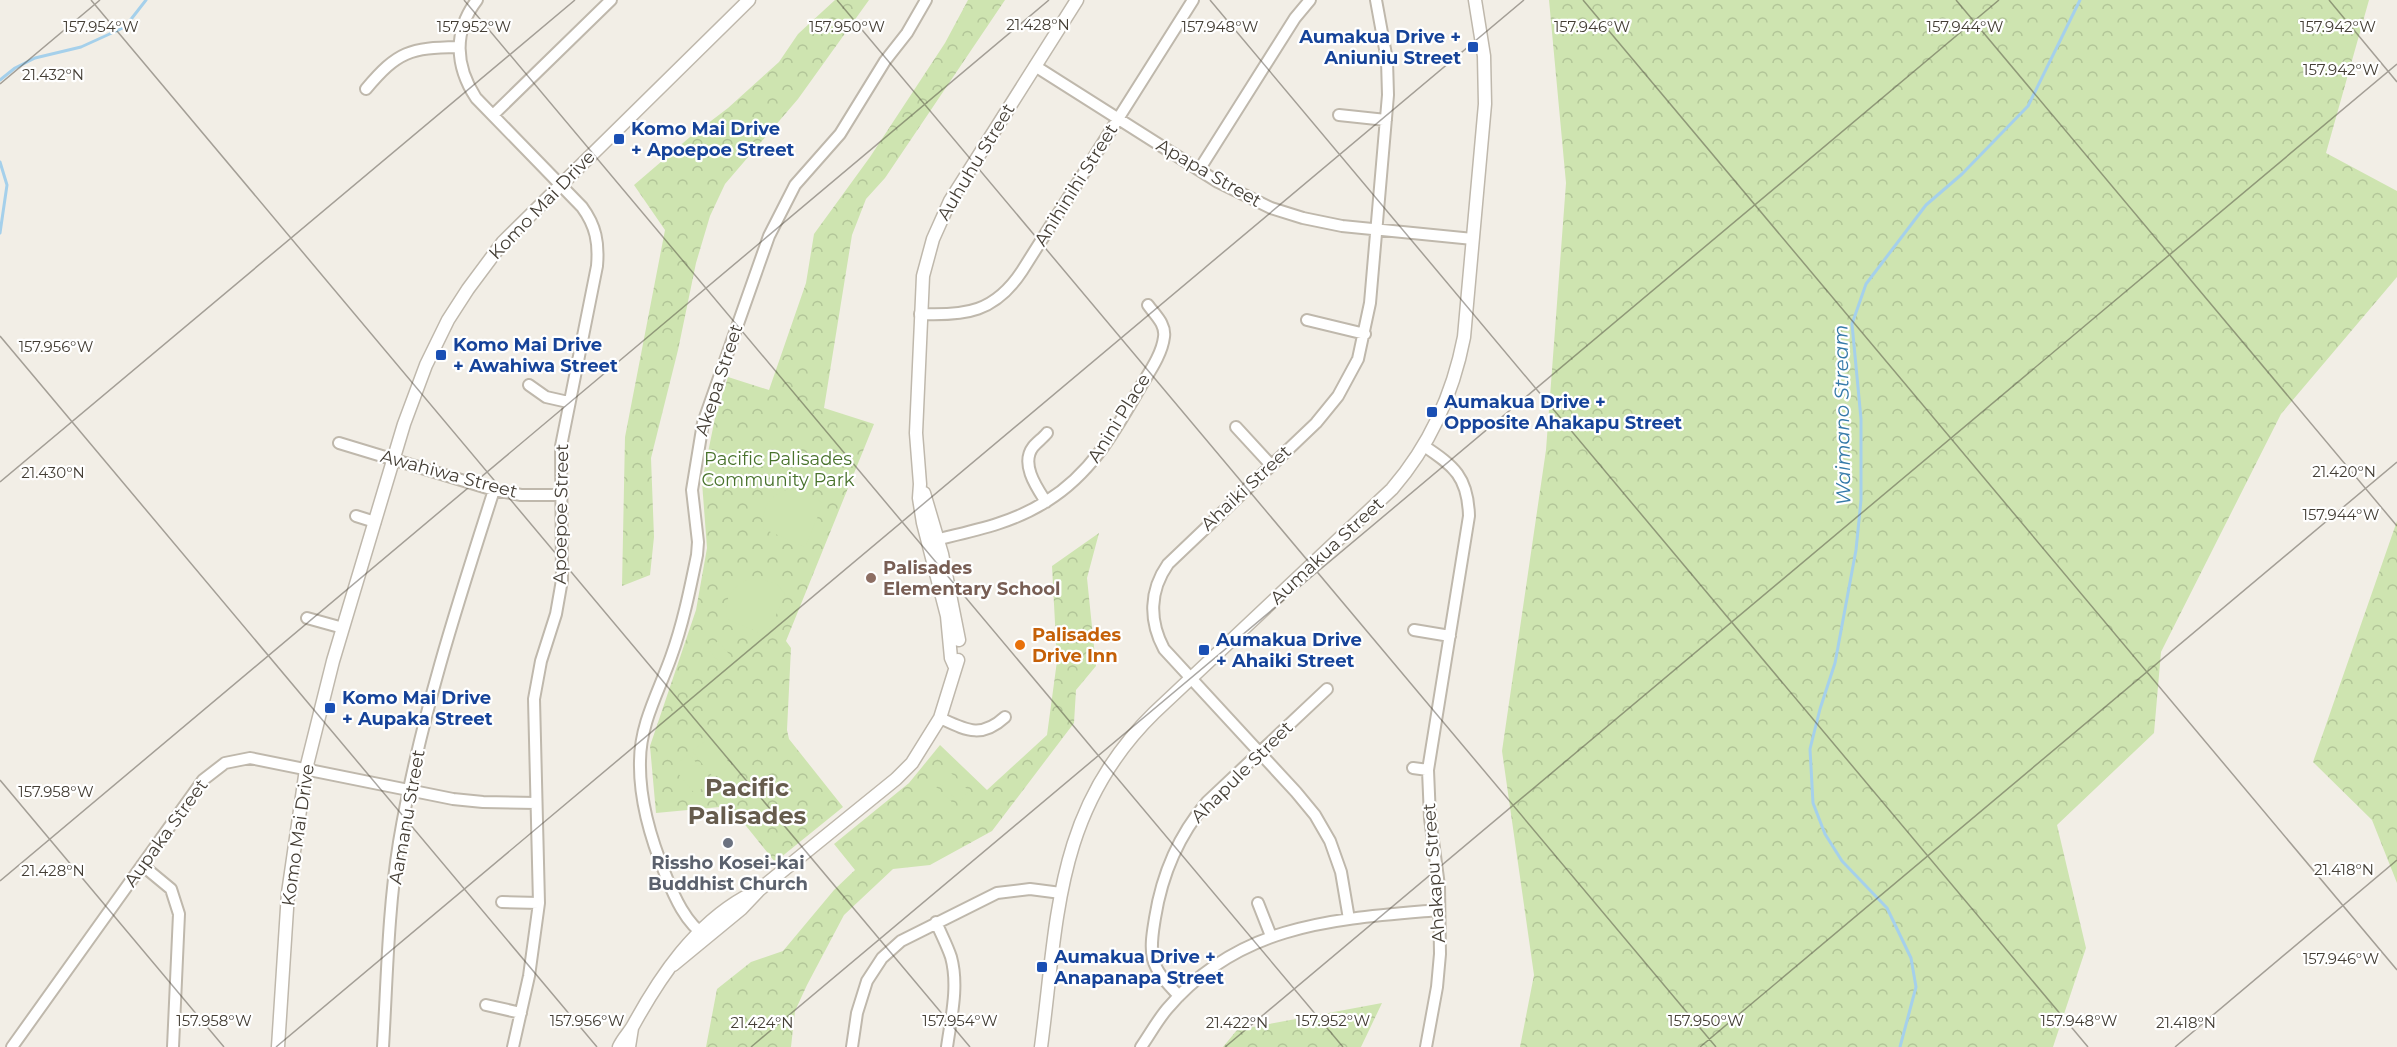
<svg xmlns="http://www.w3.org/2000/svg" width="2397" height="1047" viewBox="0 0 2397 1047" font-family="Montserrat,sans-serif">
<style>
.forest{fill:url(#forest-crowns)}
.pitch{fill:#cee4b0}
.lines{fill:none;stroke-linecap:round;stroke-linejoin:round}
.stream{stroke:#a5d0eb;stroke-width:3}
.minor-casing{stroke:#bfb8ac;stroke-width:14}
.tertiary-casing{stroke:#bfb8ac;stroke-width:15}
.minor{stroke:#fff;stroke-width:10}
.tertiary{stroke:#fff;stroke-width:12}
.ticks{fill:none;stroke:#443e35;stroke-width:1.5;stroke-opacity:0.45}
.transit-dot{fill:#1a4fb4;stroke:#fff;stroke-width:2}
.education-dot{fill:#8d6e63;stroke:#fff;stroke-width:2}
.food-dot{fill:#e8710a;stroke:#fff;stroke-width:2}
.worship-dot{fill:#6b7280;stroke:#fff;stroke-width:2}
.labels{text-anchor:middle;dominant-baseline:central;stroke-width:4.5;stroke-linejoin:round;paint-order:stroke}
.transit-label{font-size:18px;font-weight:bold;fill:#164399;stroke:#fff;text-anchor:start}
.street-label{font-size:18px;fill:#443e35;stroke:#fff}
.park-label{font-size:18px;fill:#48722c;stroke:#fff}
.education-label{font-size:18px;font-weight:bold;fill:#785e54;stroke:#fff;text-anchor:start}
.food-label{font-size:18px;font-weight:bold;fill:#c56008;stroke:#fff;text-anchor:start}
.worship-label{font-size:18px;font-weight:bold;fill:#5b616d;stroke:#fff}
.water-label{font-size:20px;font-style:italic;fill:#357aa9;stroke:#fff}
.district-label{font-size:24px;font-weight:bold;fill:#665c4d;stroke:#fff}
.ticks-label{font-size:15px;text-anchor:middle;fill:#443e35;stroke:#fff;stroke-width:4.5;stroke-linejoin:round;paint-order:stroke}
</style>
<defs>
<pattern id="forest-crowns" width="20" height="18" patternUnits="userSpaceOnUse" patternTransform="scale(1.5)"><rect width="20" height="18" fill="#cee4b0"/><path d="M2 6a3 3 0 1 1 6 0M12 15a3 3 0 1 1 6 0" fill="none" stroke="#b2c598"/></pattern>
</defs>
<rect width="100%" height="100%" fill="#f2eee6"/>
<!-- forest -->
<path class="forest" d="M835,0H869L798,99L725,184L710,216L696,263L678,350L651,458L654,537L650,575L622,586L625,437L665,230L634,185L690,137L728,108L779,62L798,34Z
M968,0H1005L885,178L866,199L852,235L824,408L874,424L786,641L791,648L787,730L789,739L843,807L775,862L730,806L656,813L650,746L696,610L707,548L702,482L715,418L728,377L769,390L806,283L814,234L870,157L945,43Z
M1549,0H2369L2326,153L2397,191V277L2281,414L2161,652L2154,733L2057,825L2086,948L2053,1047H1520L1534,975L1502,751L1546,450L1566,183Z
M2397,521V883L2372,820L2313,762Z
M1099,533L1087,578L1096,666L1076,690L1074,723L992,831L930,865L893,869L844,915L807,985L795,1011L791,1047H706L717,989L751,962L783,951L834,890L855,870L834,844L909,783L940,745L987,790L1047,735L1057,661L1052,566Z
M1382,1003L1361,1047H1223L1237,1030Z"/>
<!-- pitch -->
<path class="pitch" d="M789,489L808,491L823,504L805,547L764,529C760,510 770,494 789,489Z
M758,578L777,584L785,594L767,636L727,619C722,597 736,580 758,578Z
M718,641L734,660L724,668L708,649Z
M709,738L731,765L714,778L692,751Z
M689,754L711,781L695,794L673,767Z
M946,768L969,791L959,802L935,779Z
M932,783L955,805L945,816L922,793Z"/>
<g class="lines">
<!-- stream -->
<path class="stream" d="M0,80L15,68L35,58L81,47L125,27L146,0
M0,162L7,185L0,233
M1900,1047L1916,987L1911,958L1887,908L1842,861L1825,834L1813,803L1810,749L1820,709L1835,663L1856,550L1861,500V419L1852,324L1866,284L1926,205L1962,174L2028,106L2080,0"/>
<defs>
<path id="minor" d="M477,0C453,31 455,66 476,98L582,207C596,226 599,243 597,266L561,446L562,580L556,614L541,661L534,699L539,903L529,976L513,1047
M1035,66L1218,182L1271,208L1303,218L1342,226L1473,239
M366,89C398,51 410,48 458,47
M493,115L611,0
M1339,115L1386,120
M1199,170L1295,18L1310,0
M920,314C966,316 995,312 1022,271L1193,0
M1307,320L1365,334
M529,385L546,397L568,402
M1236,427L1271,465
M339,443L494,490L521,495H560
M1424,446C1454,466 1468,477 1469,516L1428,770L1430,818L1439,886L1440,954L1437,987L1426,1047
M1046,502C1037,488 1020,464 1033,447C1037,442 1043,438 1047,433
M356,516L375,522
M931,541C972,531 1011,524 1047,501C1092,473 1115,431 1141,386C1150,371 1162,354 1164,337C1166,324 1155,315 1148,305
M307,618L343,628
M1414,630L1450,636
M940,718C966,730 981,739 1005,717
M1413,768L1428,770
M142,865L171,889L179,914L173,1047
M502,902L539,903
M1258,903L1271,936
M1349,919L1341,872L1330,841L1315,815L1296,792L1164,649C1149,621 1149,591 1168,564L1316,423L1338,396L1358,359L1370,303L1388,95L1387,60L1376,0
M936,922C941,934 947,945 951,957C959,986 951,1018 947,1047
M706,936C686,924 674,896 666,876C651,840 639,800 640,761C640,724 659,691 671,657C683,624 690,589 697,555L698,542L692,490L703,423L769,236L795,185L840,134L885,61L907,33L926,0
M1179,996C1169,985 1157,974 1153,959C1150,945 1153,931 1155,918C1162,874 1178,836 1207,802L1327,689
M486,1005L521,1013
M12,1047L203,780L225,763L250,758L453,799L483,802L536,803
M383,1047C387,979 388,910 399,842C419,723 457,605 494,490
M852,1047L857,1013L867,981L882,958L901,941L997,893L1030,889L1061,893
M1141,1047C1150,1034 1157,1021 1167,1009C1240,923 1336,919 1439,910"/>
<path id="tertiary" d="M924,493L942,554L959,640
M955,667L951,658L947,616L923,523L919,498L920,484L916,433L923,276L933,239L950,201L1077,0
M673,965L741,909L759,890L896,779L912,763L940,718L958,660
M278,1047L288,893L306,769L333,661L404,424L426,365L448,320L468,289L503,242L749,0
M619,1047C623,1038 630,1032 634,1024C661,975 695,925 745,897
M629,1047L632,1028
M1041,1047C1058,918 1055,810 1154,713L1392,489C1430,445 1453,394 1464,337L1485,104L1484,56L1475,0"/>
</defs>
<!-- minor casing -->
<use href="#minor" class="minor-casing"/>
<!-- tertiary casing -->
<use href="#tertiary" class="tertiary-casing"/>
<!-- minor -->
<use href="#minor" class="minor"/>
<!-- tertiary -->
<use href="#tertiary" class="tertiary"/>
</g>
<!-- ticks -->
<path class="ticks" d="M91,0L970,1047M464,0L1343,1047M837,0L1716,1047M1210,0L2088,1047M1583,0L2397,970M1956,0L2397,526M2329,0L2397,82M0,84L100,0M0,336L597,1047M0,482L575,0M0,780L224,1047M0,881L1049,0M276,1047L1524,0M751,1047L1999,0M1225,1047L2397,64M1700,1047L2397,462M2175,1047L2397,860"/>
<!-- markers -->
<g class="transit-dot">
<rect x="1467" y="41" width="12" height="12" rx="3"/>
<rect x="613" y="133" width="12" height="12" rx="3"/>
<rect x="435" y="349" width="12" height="12" rx="3"/>
<rect x="1426" y="406" width="12" height="12" rx="3"/>
<rect x="1198" y="644" width="12" height="12" rx="3"/>
<rect x="324" y="702" width="12" height="12" rx="3"/>
<rect x="1036" y="961" width="12" height="12" rx="3"/>
</g>
<circle class="education-dot" cx="871" cy="578" r="6"/>
<circle class="food-dot" cx="1020" cy="645" r="6"/>
<circle class="worship-dot" cx="728" cy="843" r="6"/>
<g class="labels">
<!-- transit labels -->
<g class="transit-label">
<text x="1461" y="37" text-anchor="end">Aumakua Drive +<tspan x="1461" dy="21">Aniuniu Street</tspan></text>
<text x="631" y="129">Komo Mai Drive<tspan x="631" dy="21">+ Apoepoe Street</tspan></text>
<text x="453" y="345">Komo Mai Drive<tspan x="453" dy="21">+ Awahiwa Street</tspan></text>
<text x="1444" y="402">Aumakua Drive +<tspan x="1444" dy="21">Opposite Ahakapu Street</tspan></text>
<text x="1216" y="640">Aumakua Drive<tspan x="1216" dy="21">+ Ahaiki Street</tspan></text>
<text x="342" y="698">Komo Mai Drive<tspan x="342" dy="21">+ Aupaka Street</tspan></text>
<text x="1054" y="957">Aumakua Drive +<tspan x="1054" dy="21">Anapanapa Street</tspan></text>
</g>
<!-- street labels -->
<g class="street-label">
<text transform="translate(976 162) rotate(-59)">Auhuhu Street</text>
<text transform="translate(1209 173) rotate(30)">Apapa Street</text>
<text transform="translate(1076 185) rotate(-58)">Anihinihi Street</text>
<text transform="translate(542 205) rotate(-46)">Komo Mai Drive</text>
<text transform="translate(719 380) rotate(-72)">Akepa Street</text>
<text transform="translate(1119 418) rotate(-58)">Anini Place</text>
<text transform="translate(449 474) rotate(15)">Awahiwa Street</text>
<text transform="translate(1246 488) rotate(-43)">Ahaiki Street</text>
<text transform="translate(561 514) rotate(-89)">Apoepoe Street</text>
<text transform="translate(1327 551) rotate(-43)">Aumakua Street</text>
<text transform="translate(1242 772) rotate(-45)">Ahapule Street</text>
<text transform="translate(407 817) rotate(-80)">Aamanu Street</text>
<text transform="translate(166 833) rotate(-54)">Aupaka Street</text>
<text transform="translate(298 835) rotate(-82)">Komo Mai Drive</text>
<text transform="translate(1434 873) rotate(-94)">Ahakapu Street</text>
</g>
<!-- park labels -->
<g class="park-label">
<text x="778" y="459">Pacific Palisades<tspan x="778" dy="21">Community Park</tspan></text>
</g>
<!-- education labels -->
<g class="education-label">
<text x="883" y="568">Palisades<tspan x="883" dy="21">Elementary School</tspan></text>
</g>
<!-- food labels -->
<g class="food-label">
<text x="1032" y="635">Palisades<tspan x="1032" dy="21">Drive Inn</tspan></text>
</g>
<!-- worship labels -->
<g class="worship-label">
<text x="728" y="863">Rissho Kosei-kai<tspan x="728" dy="21">Buddhist Church</tspan></text>
</g>
<!-- water labels -->
<g class="water-label">
<text transform="translate(1842 415) rotate(-91)">Waimano Stream</text>
</g>
<!-- district labels -->
<g class="district-label">
<text x="747" y="787">Pacific<tspan x="747" dy="28">Palisades</tspan></text>
</g>
</g>
<g class="ticks-label">
<text x="1038" y="30">21.428°N</text>
<text x="2338" y="32">157.942°W</text>
<text x="101" y="32">157.954°W</text>
<text x="474" y="32">157.952°W</text>
<text x="847" y="32">157.950°W</text>
<text x="1220" y="32">157.948°W</text>
<text x="1592" y="32">157.946°W</text>
<text x="1965" y="32">157.944°W</text>
<text x="2341" y="75">157.942°W</text>
<text x="53" y="80">21.432°N</text>
<text x="56" y="352">157.956°W</text>
<text x="2344" y="477">21.420°N</text>
<text x="53" y="478">21.430°N</text>
<text x="2341" y="520">157.944°W</text>
<text x="56" y="797">157.958°W</text>
<text x="2344" y="875">21.418°N</text>
<text x="53" y="876">21.428°N</text>
<text x="2341" y="964">157.946°W</text>
<text x="214" y="1026">157.958°W</text>
<text x="587" y="1026">157.956°W</text>
<text x="960" y="1026">157.954°W</text>
<text x="1333" y="1026">157.952°W</text>
<text x="1706" y="1026">157.950°W</text>
<text x="2079" y="1026">157.948°W</text>
<text x="762" y="1028">21.424°N</text>
<text x="1237" y="1028">21.422°N</text>
<text x="2186" y="1028">21.418°N</text>
</g>
</svg>
